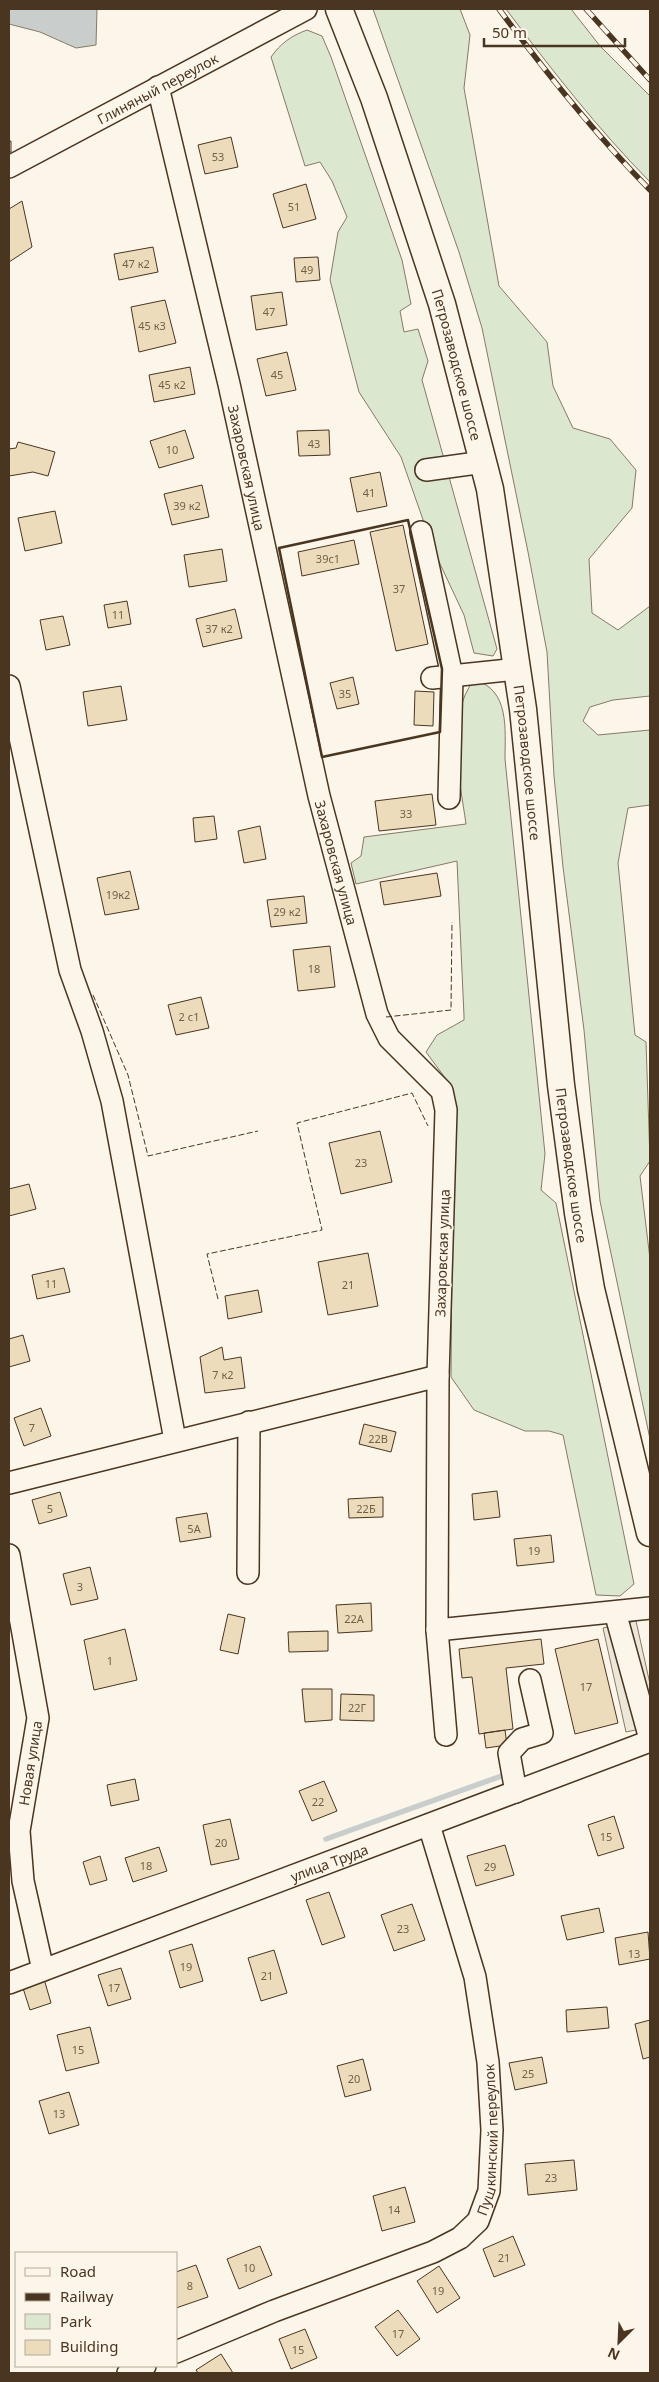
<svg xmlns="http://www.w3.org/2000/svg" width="659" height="2382" viewBox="0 0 659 2382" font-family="'Noto Sans',sans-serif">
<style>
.green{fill:#dce7d0;stroke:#887966}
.parking{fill:#ede7d9;stroke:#887966}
.water{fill:#c9cecd;stroke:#887966}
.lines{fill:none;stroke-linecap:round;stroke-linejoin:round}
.stream{stroke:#c9cecd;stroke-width:5.5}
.building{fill:#ecdcbc;stroke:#4a3520}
.minor-casing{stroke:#4a3520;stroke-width:24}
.major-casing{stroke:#4a3520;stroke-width:29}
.minor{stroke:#fbf6e9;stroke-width:21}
.major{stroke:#fbf6e9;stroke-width:26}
.rail-casing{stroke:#4a3520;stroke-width:5.5}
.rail{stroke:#fbf6e9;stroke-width:4;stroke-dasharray:11;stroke-linecap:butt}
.fence{stroke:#4a3520;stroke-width:1;stroke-dasharray:6 2.5;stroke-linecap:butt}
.wall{stroke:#4a3520;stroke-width:2.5}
.labels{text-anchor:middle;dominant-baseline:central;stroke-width:4;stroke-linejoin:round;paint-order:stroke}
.number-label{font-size:11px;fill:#725f47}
.street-label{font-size:14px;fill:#4a3520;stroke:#fbf6e9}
</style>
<rect width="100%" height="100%" fill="#fbf6e9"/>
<!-- green -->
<path class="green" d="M373,9H460L470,35L464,88L499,286L547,342L553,386L573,428L610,439L636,470L632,508L589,559L592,613L618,630L650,606V696L613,700L590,707L583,721L598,735L650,730V805L628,808L618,863L635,1035L646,1042L650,1161L640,1176L650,1259V1439L600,1201L584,1030L563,867L554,776L547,652L528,552L482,328L459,252Z
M506,9H571L600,46L650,96V182C597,128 551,69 506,9Z
M307,30L322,36L331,57L402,260L411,304L400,311L404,332L418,329L428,361L422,380L497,649L493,656L474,653L464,615L434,551L401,457L359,392L330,280L338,232L347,217L332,181L320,162L305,166L271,57C281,43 291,36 307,30Z
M474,680C510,689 505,730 505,759L545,1154L541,1190L556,1203L634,1584L620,1596L596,1595L563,1435L549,1431H525L474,1410L451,1377L453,1106L446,1079L426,1052L437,1035L464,1020V1016L457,861L356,884L351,863L361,856L364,837L466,824C460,781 445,717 474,680Z"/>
<!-- parking -->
<path class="parking" d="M636,1621L650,1684V1727L626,1732L603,1628Z"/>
<!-- water -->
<path class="water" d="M9,9H97L96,45L76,48L40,32L9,24Z"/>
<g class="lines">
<!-- stream -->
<path class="stream" d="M326,1839L507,1774"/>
</g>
<!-- building -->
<path class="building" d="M231,137L238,167L205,174L198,145Z
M9,141H11V152H9Z
M306,184L316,219L283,228L273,194Z
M22,201L32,247L9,262V209Z
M153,247L158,272L119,280L114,254Z
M318,257L320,280L296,282L294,258Z
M282,292L287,325L256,330L251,296Z
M165,300L176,343L139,352L131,307Z
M287,352L296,390L266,396L257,359Z
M190,367L195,394L154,402L149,375Z
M185,430L194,458L159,468L150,441Z
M329,430L330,455L299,456L297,431Z
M18,442L55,452L48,476L33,472L9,476V449L16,448Z
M380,472L387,506L357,512L350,478Z
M202,485L209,517L172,525L164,494Z
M55,511L62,543L25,551L18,518Z
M403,525L428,644L396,651L370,532Z
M354,540L359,564L302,576L298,552Z
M222,549L227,581L189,587L184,555Z
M127,601L131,624L108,628L104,605Z
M235,609L242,638L203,647L196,619Z
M63,616L70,645L46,650L40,620Z
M353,677L359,704L337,709L330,683Z
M121,686L127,720L88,726L83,692Z
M415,691L434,692L433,726L414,725Z
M432,794L436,825L379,831L375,801Z
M214,816L217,839L195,842L193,818Z
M260,826L266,859L244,863L238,831Z
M130,871L139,909L105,915L97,878Z
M437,873L441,896L384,905L380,882Z
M304,896L307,923L271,927L267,900Z
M330,946L335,987L298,991L293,950Z
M201,997L209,1028L176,1035L168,1005Z
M380,1131L392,1182L341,1194L329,1143Z
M29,1184L36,1209L9,1216V1189Z
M368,1253L378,1306L328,1315L318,1262Z
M64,1268L70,1292L37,1299L32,1275Z
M258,1290L262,1312L228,1319L225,1296Z
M23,1335L30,1361L9,1367V1339Z
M222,1347L224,1360L241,1357L245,1388L205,1393L200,1357Z
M41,1408L51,1436L24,1446L14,1418Z
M364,1424L396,1432L391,1452L359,1444Z
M497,1491L500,1517L474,1520L472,1494Z
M60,1492L67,1516L39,1524L32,1500Z
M383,1497V1517L349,1518L348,1499Z
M207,1513L211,1537L180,1542L176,1518Z
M551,1535L554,1562L517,1566L514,1539Z
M90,1567L98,1599L71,1605L63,1574Z
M371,1603L372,1631L338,1633L336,1605Z
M228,1614L245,1618L238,1654L220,1650Z
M125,1629L137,1680L94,1690L84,1640Z
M328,1631V1651L289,1652L288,1632Z
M541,1639L544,1664L506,1668L513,1729L479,1734L472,1677L462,1678L459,1649Z
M598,1639L618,1723L575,1734L555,1649Z
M302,1689H332V1720L305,1722Z
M341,1694L374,1695V1721L340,1720Z
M505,1730L507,1745L486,1748L484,1733Z
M135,1779L139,1800L111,1806L107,1785Z
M324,1781L337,1811L312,1821L299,1791Z
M614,1816L624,1848L598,1856L588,1825Z
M230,1819L239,1859L211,1865L203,1825Z
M505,1845L514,1875L476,1886L467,1856Z
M159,1847L167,1871L133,1882L125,1858Z
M100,1856L107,1880L90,1885L83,1862Z
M329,1892L345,1937L322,1945L306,1900Z
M412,1904L425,1940L394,1951L381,1915Z
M599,1908L604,1932L567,1940L561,1916Z
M648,1932L650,1959L619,1965L615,1938Z
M192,1944L203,1981L180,1988L169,1951Z
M274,1950L287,1993L261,2001L248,1958Z
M121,1968L131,1999L108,2006L98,1975Z
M44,1979L51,2003L30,2010L22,1985Z
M607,2007L609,2028L567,2032L566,2010Z
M650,2020V2057L643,2059L635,2024Z
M90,2027L99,2063L66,2071L57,2035Z
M542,2057L547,2083L515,2090L509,2063Z
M363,2059L371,2090L345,2097L337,2066Z
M69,2092L79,2125L49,2134L39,2101Z
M574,2160L577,2190L528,2195L525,2164Z
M405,2187L415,2222L382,2231L373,2196Z
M513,2236L525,2265L494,2277L483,2249Z
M260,2246L272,2275L239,2289L227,2259Z
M196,2265L208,2297L176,2308V2272Z
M439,2266L460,2298L437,2313L417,2281Z
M398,2310L420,2339L397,2356L375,2327Z
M305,2329L317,2358L291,2369L279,2339Z
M221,2354L233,2373H198L196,2370Z"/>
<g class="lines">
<defs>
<g id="minor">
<path id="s1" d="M158,87L229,384L319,796L377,1014L389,1038L442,1091L446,1110L438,1376L437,1630L446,1735"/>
<path id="s2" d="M9,167L306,9"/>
<path d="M426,470L484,462"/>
<path d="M421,532L452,676L449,798"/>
<path d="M432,678L517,669"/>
<path d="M9,686L70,970L92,1031L112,1101L175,1440"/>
<path d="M9,1483L438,1376"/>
<path d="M9,1555L38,1718L19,1831L23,1881L43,1970"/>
<path d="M248,1573L249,1422"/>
<path d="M615,1612L650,1739"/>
<path d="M437,1630L650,1608"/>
<path d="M516,1792L509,1753L522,1739L542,1733L530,1680"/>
<path id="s3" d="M9,1983L650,1741"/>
<path id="s4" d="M176,2352L274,2311L433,2252L460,2238L478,2221L489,2191L492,2130L488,2062L475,1977L429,1825"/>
<path d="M128,2373L145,2366"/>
</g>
<g id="major">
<path id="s5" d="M339,9L374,98L442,304L490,489L523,709L561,1085L578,1213L591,1289L650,1533"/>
</g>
</defs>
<!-- minor casing -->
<use href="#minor" class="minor-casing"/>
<!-- major casing -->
<use href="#major" class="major-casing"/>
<!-- minor -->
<use href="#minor" class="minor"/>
<!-- major -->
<use href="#major" class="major"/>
<defs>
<path id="rail" d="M499,9C546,73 595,134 650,190
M586,9L650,80"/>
</defs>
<!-- rail casing -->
<use href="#rail" class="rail-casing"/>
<!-- rail -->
<use href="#rail" class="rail"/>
<!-- fence -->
<path class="fence" d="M93,995L128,1075L148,1156L258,1131
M386,1017L451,1010L452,922
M218,1299L207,1254L322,1230L297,1123L412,1093L428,1126"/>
<!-- wall -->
<path class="wall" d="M408,520L442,669L440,732L322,757L279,548Z"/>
</g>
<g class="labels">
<!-- number labels -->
<g class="number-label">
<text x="218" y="156">53</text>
<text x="294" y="206">51</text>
<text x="136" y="263">47 к2</text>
<text x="307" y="269">49</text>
<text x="269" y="311">47</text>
<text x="152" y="325">45 к3</text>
<text x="277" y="374">45</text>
<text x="172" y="384">45 к2</text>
<text x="314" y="443">43</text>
<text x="172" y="449">10</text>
<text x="369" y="492">41</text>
<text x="187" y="505">39 к2</text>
<text x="328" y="558">39с1</text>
<text x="399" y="588">37</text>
<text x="118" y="614">11</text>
<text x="219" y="628">37 к2</text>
<text x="345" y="693">35</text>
<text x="406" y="813">33</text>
<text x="118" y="894">19к2</text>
<text x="287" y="911">29 к2</text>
<text x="314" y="968">18</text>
<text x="189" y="1016">2 с1</text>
<text x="361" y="1162">23</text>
<text x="51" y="1283">11</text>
<text x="348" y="1284">21</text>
<text x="223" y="1374">7 к2</text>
<text x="32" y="1427">7</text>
<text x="378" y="1438">22В</text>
<text x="50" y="1508">5</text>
<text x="366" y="1508">22Б</text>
<text x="194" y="1528">5А</text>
<text x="534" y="1550">19</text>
<text x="80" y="1586">3</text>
<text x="354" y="1618">22А</text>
<text x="110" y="1660">1</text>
<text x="586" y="1686">17</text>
<text x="357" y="1707">22Г</text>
<text x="318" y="1801">22</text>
<text x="606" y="1836">15</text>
<text x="221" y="1842">20</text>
<text x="146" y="1865">18</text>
<text x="490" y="1866">29</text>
<text x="403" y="1928">23</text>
<text x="634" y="1953">13</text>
<text x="186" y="1966">19</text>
<text x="267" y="1975">21</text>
<text x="114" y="1987">17</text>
<text x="78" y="2049">15</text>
<text x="528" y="2073">25</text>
<text x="354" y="2078">20</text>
<text x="59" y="2113">13</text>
<text x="551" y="2177">23</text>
<text x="394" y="2209">14</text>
<text x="504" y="2257">21</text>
<text x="249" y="2267">10</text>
<text x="190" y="2285">8</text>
<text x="438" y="2290">19</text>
<text x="398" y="2333">17</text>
<text x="298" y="2349">15</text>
</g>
<!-- street labels -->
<g class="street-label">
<text stroke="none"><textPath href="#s2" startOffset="168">Глиняный переулок</textPath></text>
<text stroke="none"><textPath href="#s5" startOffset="375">Петрозаводское шоссе</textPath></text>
<text stroke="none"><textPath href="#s1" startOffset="391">Захаровская улица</textPath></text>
<text stroke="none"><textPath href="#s5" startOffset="780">Петрозаводское шоссе</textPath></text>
<text stroke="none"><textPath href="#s1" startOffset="796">Захаровская улица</textPath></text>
<text stroke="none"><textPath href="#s5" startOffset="1185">Петрозаводское шоссе</textPath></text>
<text transform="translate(442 1253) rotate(-88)">Захаровская улица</text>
<text transform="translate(30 1763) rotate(-81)">Новая улица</text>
<text stroke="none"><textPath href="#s3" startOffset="342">улица Труда</textPath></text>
<text stroke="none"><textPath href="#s4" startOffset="414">Пушкинский переулок</textPath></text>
</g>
</g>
<!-- border -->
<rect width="659" height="2382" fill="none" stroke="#4a3520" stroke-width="20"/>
<!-- legend -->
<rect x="15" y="2252" width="162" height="115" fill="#fbf6e9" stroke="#b4a999"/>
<rect x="25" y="2268" width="25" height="8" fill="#fbf6e9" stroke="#b4a999"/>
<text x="60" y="2277" font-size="15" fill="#4a3520">Road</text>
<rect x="25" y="2293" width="25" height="8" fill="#4a3520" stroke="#b4a999"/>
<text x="60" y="2302" font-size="15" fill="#4a3520">Railway</text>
<rect x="25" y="2314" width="25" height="15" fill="#dce7d0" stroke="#b4a999"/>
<text x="60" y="2327" font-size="15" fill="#4a3520">Park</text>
<rect x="25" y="2340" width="25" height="15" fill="#ecdcbc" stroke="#b4a999"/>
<text x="60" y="2352" font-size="15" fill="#4a3520">Building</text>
<!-- north arrow -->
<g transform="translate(619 2342) rotate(204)" stroke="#fbf6e9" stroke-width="4" paint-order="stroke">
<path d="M0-4L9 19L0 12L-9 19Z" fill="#4a3520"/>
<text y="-8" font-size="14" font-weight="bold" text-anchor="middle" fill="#4a3520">N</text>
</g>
<!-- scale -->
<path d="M484 38v8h141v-8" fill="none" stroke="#4a3520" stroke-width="2.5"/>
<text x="492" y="38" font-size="15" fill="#4a3520" stroke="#fbf6e9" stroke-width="4" paint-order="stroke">50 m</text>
</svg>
